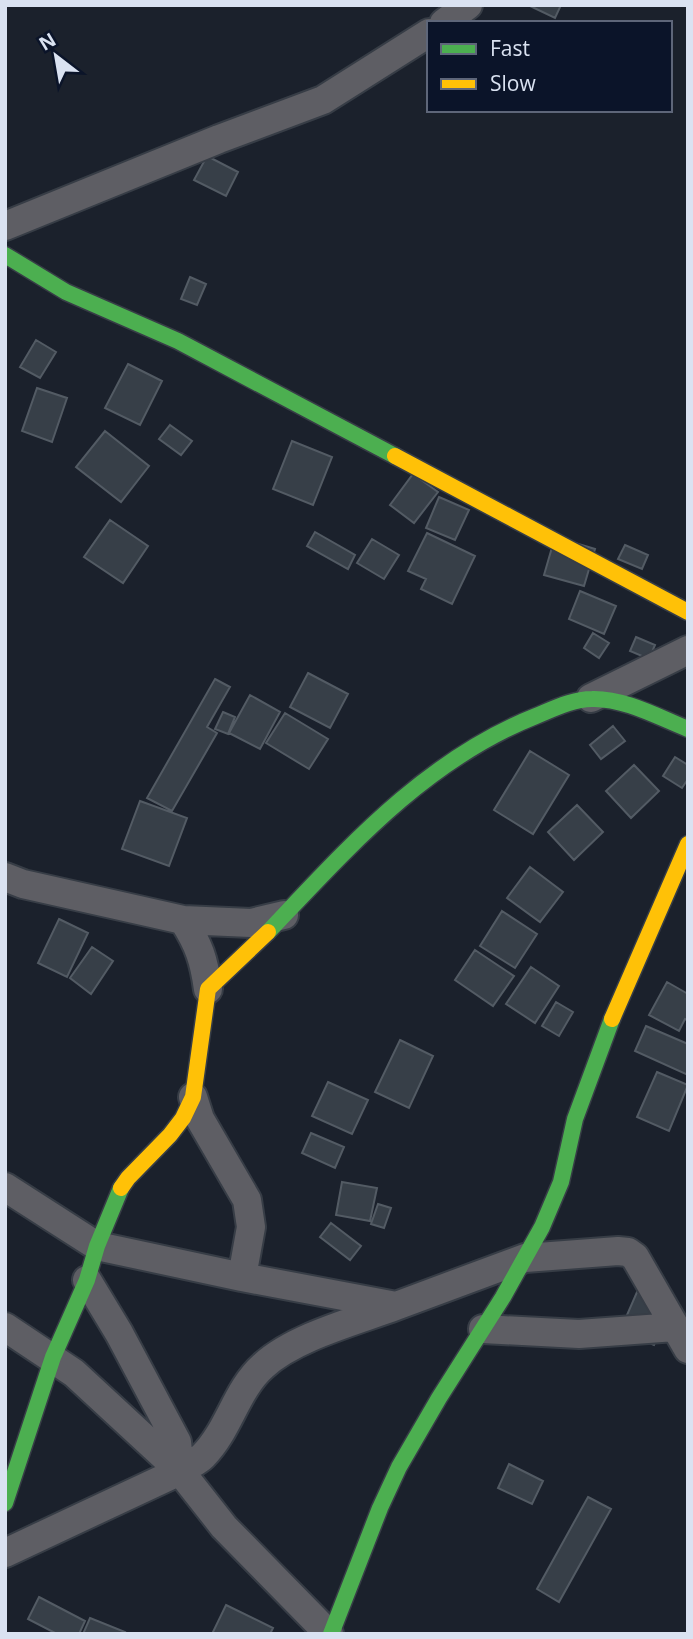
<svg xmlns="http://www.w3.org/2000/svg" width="693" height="1639" viewBox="0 0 693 1639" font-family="'Open Sans',sans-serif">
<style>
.building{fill:#373f48;stroke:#535b64;stroke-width:2}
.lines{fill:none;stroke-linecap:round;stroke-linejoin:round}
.street-casing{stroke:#373d46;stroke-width:32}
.fast-casing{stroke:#373d46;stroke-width:19}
.slow-casing{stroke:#373d46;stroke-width:19}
.street{stroke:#5e5e64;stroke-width:28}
.fast{stroke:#4caf50;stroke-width:16}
.slow{stroke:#ffc107;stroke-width:16}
</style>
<rect width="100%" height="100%" fill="#1b212c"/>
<!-- building -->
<path class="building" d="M528,5H561L555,18Z
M207,156L238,172L226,196L194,180Z
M190,277L206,284L197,305L181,299Z
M36,340L56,352L40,378L20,367Z
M128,364L162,381L140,425L105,408Z
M37,388L67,398L52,442L22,431Z
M170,425L192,441L181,455L159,439Z
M105,431L149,466L121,502L76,467Z
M292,441L332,457L313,505L273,489Z
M413,474L438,492L414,523L390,505Z
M439,497L469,510L455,540L426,528Z
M110,520L148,546L123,583L84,557Z
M315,532L355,555L348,569L307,546Z
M427,533L475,556L452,604L421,589L426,579L408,571Z
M555,537L595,549L584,586L544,575Z
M372,539L399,555L384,579L357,563Z
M625,545L648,555L642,569L618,559Z
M580,591L616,606L604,634L569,619Z
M593,633L609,643L599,658L584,648Z
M636,637L655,645L649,659L630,651Z
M308,673L348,694L330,728L290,707Z
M215,679L230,687L207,727L217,733L172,811L147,798Z
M250,695L280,712L260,749L229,733Z
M223,712L235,717L228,734L215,729Z
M285,713L328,739L309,769L266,743Z
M613,726L625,741L601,759L590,745Z
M530,751L569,775L533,834L494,810Z
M675,757L688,765V779L682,788L663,776Z
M634,765L659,791L631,818L606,791Z
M140,801L187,818L169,866L122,849Z
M577,805L603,832L574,860L548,832Z
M530,867L563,892L540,922L507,898Z
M502,911L537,934L515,968L480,946Z
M59,919L88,933L67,977L38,963Z
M92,947L113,961L91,994L70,978Z
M475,950L514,976L493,1006L455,980Z
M531,967L559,986L535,1023L506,1004Z
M667,982L688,994V1020L685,1019L679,1031L649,1015Z
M556,1002L573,1012L559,1036L542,1026Z
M646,1026L688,1044V1075L635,1051Z
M400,1040L433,1056L409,1108L375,1092Z
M657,1072L688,1085L669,1131L637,1117Z
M328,1082L368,1100L352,1134L312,1116Z
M311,1133L344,1147L335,1168L302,1153Z
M342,1182L377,1188L370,1221L336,1215Z
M378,1204L391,1208L384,1228L371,1224Z
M331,1223L361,1246L350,1260L320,1237Z
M637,1292L671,1307L654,1345L620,1331Z
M509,1464L543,1481L532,1504L498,1488Z
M588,1497L611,1509L559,1602L537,1589Z
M39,1597L85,1621L79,1634H57L28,1619Z
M226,1605L273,1628L270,1634H212Z
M90,1618L125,1632L124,1634H83Z"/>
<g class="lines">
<defs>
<path id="street" d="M444,23L468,5
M5,226L219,139L323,100L429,33
M591,698L688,650
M5,877L23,884L183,920L251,923L284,915
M183,920C199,945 204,960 208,989
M193,1097L200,1119L247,1200L251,1227L242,1277
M5,1187L97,1246L242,1277L396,1306L525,1258L618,1251L628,1252L635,1257L688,1349
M87,1280L119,1333L177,1442L180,1471
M5,1327L74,1373L180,1471L224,1527L329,1634
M483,1329L579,1334L675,1327
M5,1553L180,1471C187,1466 197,1462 203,1456C229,1430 236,1390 263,1366C294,1337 356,1321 396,1306"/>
<path id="fast" d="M5,255L66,292L178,341L395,456
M268,932C348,848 425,760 536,716C553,709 573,699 592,699C624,698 658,717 688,729
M5,1503L53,1357L87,1280L97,1246L121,1188
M331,1634L380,1508L399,1467L439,1398L503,1297L542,1227L561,1182L575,1119L612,1019"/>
<path id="slow" d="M395,456L688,612
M612,1019L688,844
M121,1188L128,1178L170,1135L183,1118L193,1097L208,989L268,932"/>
</defs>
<!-- street casing -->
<use href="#street" class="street-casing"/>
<!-- fast casing -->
<use href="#fast" class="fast-casing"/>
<!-- slow casing -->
<use href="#slow" class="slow-casing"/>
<!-- street -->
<use href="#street" class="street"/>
<!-- fast -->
<use href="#fast" class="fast"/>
<!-- slow -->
<use href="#slow" class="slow"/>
</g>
<!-- border -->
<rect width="693" height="1639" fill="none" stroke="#dae2f1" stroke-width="14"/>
<!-- legend -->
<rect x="427" y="21" width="245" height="91" fill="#0b1429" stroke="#5e6679" stroke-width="2"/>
<rect x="441" y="44" width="35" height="10" fill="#4caf50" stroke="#5e6679" stroke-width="2"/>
<text x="490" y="56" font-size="21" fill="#dae2f1">Fast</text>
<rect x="441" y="79" width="35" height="10" fill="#ffc107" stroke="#5e6679" stroke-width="2"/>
<text x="490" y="91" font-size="21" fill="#dae2f1">Slow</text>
<!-- north arrow -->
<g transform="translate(56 56) rotate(329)" stroke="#0b1429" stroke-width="5" paint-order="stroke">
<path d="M0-5L12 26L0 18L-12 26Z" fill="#dae2f1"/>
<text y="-10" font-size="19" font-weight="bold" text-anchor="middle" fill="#dae2f1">N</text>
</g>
</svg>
